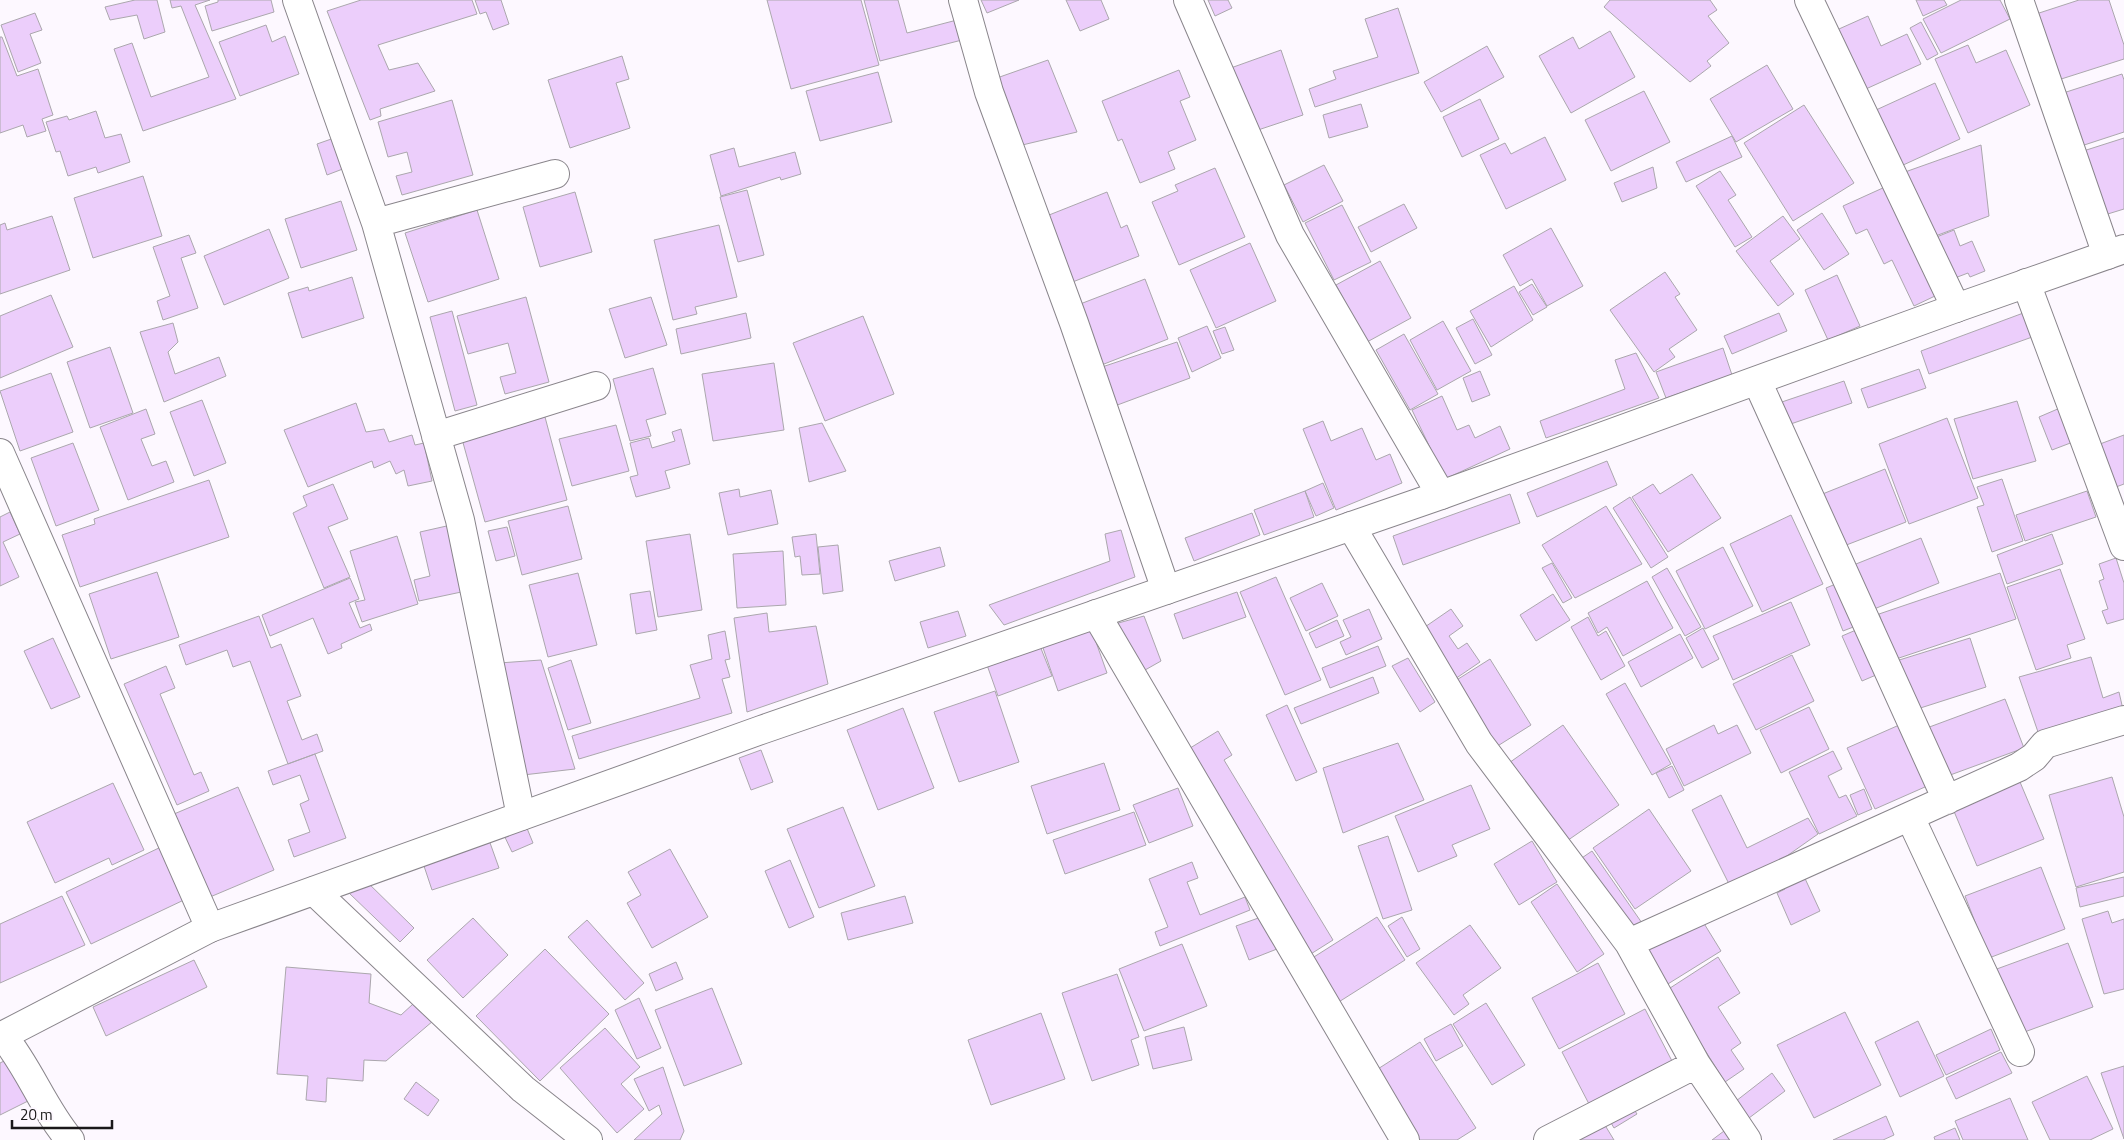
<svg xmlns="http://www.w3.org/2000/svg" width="2124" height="1140" viewBox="0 0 2124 1140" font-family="'Titillium Web',sans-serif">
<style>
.building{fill:#eccefb;stroke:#aba7ad}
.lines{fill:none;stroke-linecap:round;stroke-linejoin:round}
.street-casing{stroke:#89858b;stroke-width:30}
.secondary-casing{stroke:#89858b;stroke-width:30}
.street{stroke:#fff;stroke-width:28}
.secondary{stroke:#fff;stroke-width:28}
</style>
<rect width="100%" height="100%" fill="#fdf8ff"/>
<!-- building -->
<path class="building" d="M135,0H157L165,32L144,39L137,15L110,20L105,7Z
M170,0H210L195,5L236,99L143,131L114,49L132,43L151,97L209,77L181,6L172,8Z
M218,0H271L274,12L212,31L205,6L218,2Z
M361,0H472L477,14L378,45L389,70L418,63L435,91L380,109L381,116L370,120L327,11Z
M475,0H501L509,24L493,30L486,12L480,14Z
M767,0H861L879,65L791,89Z
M864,0H898L907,33L957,20L962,40L880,61Z
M981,0H1019L987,13Z
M1066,0H1101L1109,19L1080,31Z
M1208,0H1228L1232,8L1215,16Z
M1610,0H1710L1717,10L1708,16L1729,43L1707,61L1711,66L1690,82L1604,7Z
M1916,0H1944L1947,5L1923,16Z
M1961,0H2000L2010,19L1941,53L1923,19Z
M2079,0H2109L2124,45V59L2055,81L2033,15Z
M1398,8L1419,73L1315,107L1309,89L1336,79L1333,71L1378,57L1365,19Z
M35,13L42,30L30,34L41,63L18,72L1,25Z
M1868,16L1881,46L1907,34L1921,64L1857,93L1830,33Z
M1921,22L1938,54L1927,60L1910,28Z
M266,25L272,42L285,36L299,74L240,96L219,42Z
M1610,31L1635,77L1571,113L1539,56L1573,37L1579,49Z
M0,37H2L17,76L38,69L53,115L42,119L46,131L27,137L23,125L0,133Z
M1968,45L1976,63L2006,50L2030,105L1968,133L1935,59Z
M1487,46L1504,77L1441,112L1424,82Z
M1281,50L1303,115L1255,131L1228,69Z
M622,56L629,79L616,83L630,128L570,148L548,80Z
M1048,60L1077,132L1018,146L994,79Z
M1767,65L1793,109L1736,142L1710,99Z
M1179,70L1190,97L1180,101L1196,140L1168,152L1175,169L1140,183L1122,139L1118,141L1102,101Z
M878,72L892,122L820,141L806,91Z
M2122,74L2124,80V132L2075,148L2057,95Z
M1935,83L1960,139L1901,166L1876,110Z
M1644,91L1670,142L1611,171L1585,120Z
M1480,99L1499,139L1462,157L1443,117Z
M452,100L473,175L402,195L396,176L412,172L407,152L388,157L378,122Z
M1361,104L1368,127L1329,138L1323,115Z
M1804,105L1854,183L1793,221L1744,143Z
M96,111L105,138L121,134L130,162L98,173L96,167L68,176L60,151L56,152L46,122L67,116L69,120Z
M1732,136L1742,157L1686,182L1676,162Z
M337,137L348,167L327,175L317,144Z
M1545,137L1566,180L1506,209L1480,155L1505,143L1511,154Z
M2124,138V209L2098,217L2077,153Z
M1981,145L1989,216L1930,238L1905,172Z
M734,148L739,167L795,152L801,174L781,180L780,177L721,196L710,155Z
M1324,165L1343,201L1303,222L1284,185Z
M1653,167L1657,188L1622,202L1614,183Z
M1215,168L1245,237L1179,265L1152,202L1178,191L1175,185Z
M1720,171L1736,195L1728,200L1752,237L1735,247L1696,186Z
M143,176L162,236L93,258L74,198Z
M1885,187L1935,296L1914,306L1892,260L1884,264L1867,229L1856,234L1843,206Z
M747,190L764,255L738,262L720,197Z
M575,192L592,252L540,267L523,207Z
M1107,192L1121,228L1127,225L1139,256L1070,283L1044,217Z
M341,201L357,250L301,268L285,219Z
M1404,204L1417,228L1371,252L1358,227Z
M1342,205L1371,262L1334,280L1305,223Z
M477,210L499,279L428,302L405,233Z
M1822,213L1849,254L1824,270L1797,230Z
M52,216L70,270L0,294V225L5,223L7,230Z
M1783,216L1800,239L1770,261L1794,294L1778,306L1736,251Z
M719,225L737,297L695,307L697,314L673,320L654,240Z
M1551,228L1583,286L1547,306L1532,279L1520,286L1503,255Z
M269,229L289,278L224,305L204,256Z
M1954,230L1960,246L1972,241L1985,271L1970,277L1968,273L1947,281L1929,240Z
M189,235L196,253L181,258L198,308L163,320L157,301L170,296L153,247Z
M1250,243L1276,301L1216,328L1190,270Z
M1380,261L1411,318L1367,342L1336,285Z
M1665,272L1680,294L1675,297L1697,330L1669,349L1675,357L1654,372L1610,310Z
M1837,275L1860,326L1828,340L1805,290Z
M352,277L364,318L302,338L288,293L308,287L309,291Z
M1145,279L1168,339L1099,366L1075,306Z
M1532,284L1547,307L1533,315L1519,292Z
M1514,286L1533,320L1491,347L1470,311Z
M51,295L73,347L0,378V316Z
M526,297L549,382L505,394L500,377L516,373L508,343L468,354L457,316Z
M651,297L667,345L625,358L609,309Z
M452,311L477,405L455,411L430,317Z
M2026,312L2035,336L1929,374L1921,351Z
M746,313L751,338L681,354L676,329Z
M1779,313L1787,331L1732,354L1724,336Z
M863,316L894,394L825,421L793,343Z
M1473,319L1492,355L1475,364L1456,328Z
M1443,321L1471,371L1437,390L1410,340Z
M173,323L178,342L168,352L175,374L219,357L226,376L164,402L140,332Z
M1207,326L1221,358L1192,372L1178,338Z
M1225,327L1234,350L1222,354L1213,331Z
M1404,334L1438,394L1410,410L1376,350Z
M1177,342L1190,378L1112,407L1099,368Z
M110,347L133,413L90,428L67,362Z
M1723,348L1732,375L1666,398L1656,372Z
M1636,353L1659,398L1546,438L1540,421L1625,389L1615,360Z
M774,363L784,430L713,441L702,374Z
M653,368L666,414L646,420L651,436L630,441L613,379Z
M1919,369L1926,388L1868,408L1861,389Z
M1480,371L1490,395L1472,402L1463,378Z
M51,373L73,432L20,451L0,391Z
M1844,381L1852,403L1779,428L1770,406Z
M1442,396L1457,430L1469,425L1475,438L1500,426L1510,449L1445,479L1412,410Z
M202,400L226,463L194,476L170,412Z
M2017,401L2036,461L1973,479L1954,419Z
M356,403L366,432L384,429L389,442L412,435L415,445L424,443L432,481L408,486L404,470L396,474L390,461L374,468L372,461L308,487L284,430Z
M2060,408L2073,442L2052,450L2039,417Z
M146,409L155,434L141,439L152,466L166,461L174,482L128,500L100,427Z
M545,417L567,500L485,522L462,439Z
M1947,418L1978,498L1909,524L1879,444Z
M1323,421L1331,441L1362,428L1376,460L1390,454L1402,483L1336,510L1303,429Z
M822,423L846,471L809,482L799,428Z
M616,425L629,471L572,486L559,439Z
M681,429L690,464L665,471L670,488L636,497L630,477L638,475L630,443L649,438L652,448L675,441L672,432Z
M2124,435V484L2108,490L2092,447Z
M73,443L99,510L56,526L31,458Z
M1607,461L1617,485L1537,517L1527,493Z
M1885,469L1906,522L1836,549L1815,497Z
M1692,474L1721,518L1668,552L1632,497L1653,484L1660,494Z
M2002,479L2023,541L1992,552L1977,507L1984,505L1977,487Z
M209,480L229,537L80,587L62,535L95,524L94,519Z
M1323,483L1334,508L1316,516L1305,491Z
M333,484L348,519L328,527L350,577L324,588L293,513L307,506L303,496Z
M739,489L740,497L771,490L778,524L728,535L719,493Z
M1305,491L1314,517L1264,535L1254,510Z
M2087,491L2096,517L2025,541L2016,515Z
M1510,494L1520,523L1403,565L1393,536Z
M1630,497L1668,557L1651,568L1613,508Z
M568,506L582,559L522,575L508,521Z
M1606,506L1642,564L1575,598L1542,545Z
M10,512L20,534L3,542L19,577L0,586V517Z
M1252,513L1260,535L1194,561L1185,538Z
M1791,515L1823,584L1762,612L1730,544Z
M451,525L466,591L419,601L414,580L430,576L420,532Z
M507,527L515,556L496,561L488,531Z
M1121,530L1135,577L1004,625L989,605L1110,561L1105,534Z
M690,534L702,610L658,617L646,541Z
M816,534L820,574L802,575L800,556L795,557L792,537Z
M2052,534L2063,564L2007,584L1997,555Z
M397,536L418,604L362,622L355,602L365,600L350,551Z
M1921,538L1939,583L1869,611L1851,566Z
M838,545L843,591L823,594L818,547Z
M940,547L945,566L895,581L889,561Z
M1723,547L1753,606L1705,629L1676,571Z
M783,551L786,605L737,608L733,554Z
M2116,558L2124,583V619L2107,624L2102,611L2108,609L2099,581L2104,579L2099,564Z
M1552,563L1572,598L1563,603L1542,568Z
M1667,568L1701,627L1685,636L1652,577Z
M2060,569L2085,639L2067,645L2071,658L2036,670L2007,587Z
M157,572L179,637L111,659L89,594Z
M578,573L597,645L548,657L529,585Z
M2000,573L2016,619L1896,659L1879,614Z
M1276,577L1321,680L1285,695L1240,592Z
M350,578L359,599L349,603L360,628L370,624L372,630L341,644L342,648L328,654L313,618L270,636L262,615Z
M1647,581L1673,628L1623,656L1607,627L1598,633L1588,613Z
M1843,581L1861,624L1843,631L1826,588Z
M1322,583L1338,616L1306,631L1290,598Z
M650,591L657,630L636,634L630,594Z
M1237,592L1246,617L1183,639L1174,614Z
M1553,594L1570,620L1536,641L1520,615Z
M1791,602L1810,645L1733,680L1713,636Z
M1369,609L1382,639L1346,655L1340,642L1351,637L1343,620Z
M1451,609L1463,626L1449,636L1458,649L1467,643L1480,662L1455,679L1422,629Z
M958,611L966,636L928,648L920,622Z
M767,613L769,632L816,626L828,684L747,712L734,618Z
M259,616L271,648L281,644L301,696L287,701L302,740L317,734L323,751L288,764L250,661L233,667L227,650L186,665L179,645Z
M1144,616L1161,661L1138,674L1111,625Z
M1588,617L1598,636L1606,631L1625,666L1601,680L1571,627Z
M1337,620L1344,636L1316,648L1309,633Z
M1091,628L1107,673L1058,691L1042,645Z
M1703,628L1719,659L1702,668L1686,638Z
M1856,630L1876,675L1862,681L1842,636Z
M725,631L730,659L725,660L730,677L722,679L732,713L579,759L572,736L700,698L690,665L712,659L708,635Z
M1680,634L1693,658L1641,687L1628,662Z
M53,638L80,697L51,709L24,651Z
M1970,638L1986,687L1911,711L1896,661Z
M1040,646L1052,676L998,696L987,665Z
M1378,646L1386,666L1330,688L1322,668Z
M1792,655L1814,701L1756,730L1733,684Z
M2091,657L2103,698L2119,692L2124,714L2038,732L2019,677Z
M1408,658L1435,702L1420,712L1392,666Z
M1490,659L1531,725L1496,747L1455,681Z
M541,660L575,769L523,775L499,663Z
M571,660L591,723L568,730L548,668Z
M166,666L175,688L160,694L194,775L201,772L209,791L177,805L124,684Z
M1373,677L1379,693L1301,724L1294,708Z
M1625,683L1671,764L1652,775L1606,694Z
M995,691L1019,762L959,782L934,712Z
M2005,699L2024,748L1942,778L1924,729Z
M1287,705L1317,772L1296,781L1266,715Z
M1809,707L1829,749L1781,773L1760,730Z
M903,708L934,788L878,810L847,730Z
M1906,722L1934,783L1875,809L1847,748Z
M1563,725L1619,805L1561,845L1506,765Z
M1714,725L1718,734L1737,725L1751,753L1684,786L1666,749Z
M1218,731L1232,755L1224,760L1333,940L1306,957L1182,753Z
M1398,743L1424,800L1343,833L1323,768Z
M761,750L773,782L751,790L739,758Z
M1833,751L1842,769L1828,776L1839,798L1846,795L1857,816L1819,834L1789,772Z
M315,754L346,838L294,857L288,840L310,832L300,804L309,800L300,775L273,785L268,771Z
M1104,763L1120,810L1047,834L1031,786Z
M1672,766L1684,790L1669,798L1656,773Z
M2112,777L2124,817V872L2076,887L2049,795Z
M2020,782L2044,839L1977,866L1953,809Z
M113,783L144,850L112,865L109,858L55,883L27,822Z
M1471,785L1490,829L1452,845L1457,856L1418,872L1395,816Z
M238,787L274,870L210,897L174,814Z
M1178,788L1193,826L1149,843L1133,805Z
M1864,789L1872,809L1858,815L1850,795Z
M1721,795L1747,848L1808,818L1818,834L1784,858L1729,884L1692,810Z
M843,807L875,886L819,908L787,829Z
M1649,809L1691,871L1635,909L1593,848Z
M1134,812L1146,845L1065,874L1053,840Z
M524,821L533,843L512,852L502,831Z
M1388,836L1412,910L1383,919L1358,846Z
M489,840L499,868L432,890L423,863Z
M1532,841L1557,882L1519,905L1494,864Z
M161,847L186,899L91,944L66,892Z
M670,849L708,917L652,948L627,903L641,895L628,872Z
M1592,851L1642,923L1624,930L1576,862Z
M790,860L814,917L789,928L765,871Z
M1192,862L1198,878L1187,882L1200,915L1245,897L1250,910L1160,946L1155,932L1168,927L1149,879Z
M2041,867L2065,929L1989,958L1965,896Z
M1802,872L1820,911L1791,925L1777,893L1785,889L1781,882Z
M2124,877V896L2080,907L2076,888Z
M363,878L414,928L400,942L349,893Z
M1557,884L1604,954L1577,972L1531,902Z
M62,896L85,945L0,983V924Z
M905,896L913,923L848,940L841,913Z
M2108,911L2112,923L2124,919V989L2104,994L2082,919Z
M1264,916L1277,949L1249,960L1236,926Z
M1377,917L1405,960L1334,1005L1306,962Z
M1402,917L1420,949L1407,957L1388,926Z
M1700,917L1721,951L1663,987L1642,952Z
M473,918L508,955L463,998L427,960Z
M587,920L644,983L625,1000L568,937Z
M1470,925L1501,968L1463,995L1469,1004L1454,1015L1416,963Z
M2068,943L2093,1007L2019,1034L1994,970Z
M1182,944L1207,1006L1144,1031L1119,969Z
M545,949L609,1014L540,1081L476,1016Z
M1718,957L1740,993L1718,1007L1741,1043L1731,1050L1744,1069L1725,1082L1667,990Z
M194,960L207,987L106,1036L93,1007Z
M676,962L683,979L656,991L649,974Z
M1598,963L1625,1014L1559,1049L1532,998Z
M286,967L371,974L369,1003L401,1015L413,1004L433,1021L386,1061L364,1060L363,1081L327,1078L326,1102L306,1100L308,1076L277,1074Z
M1117,974L1139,1037L1131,1040L1139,1065L1092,1081L1062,993Z
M712,988L742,1064L684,1086L655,1010Z
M639,998L661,1048L637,1059L615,1010Z
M1486,1003L1525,1065L1492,1085L1453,1024Z
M1645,1009L1672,1061L1589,1104L1562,1052Z
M1845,1012L1881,1085L1814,1118L1777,1045Z
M1041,1013L1065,1079L991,1105L968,1040Z
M1918,1021L1944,1076L1900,1097L1875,1042Z
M1451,1024L1463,1046L1436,1061L1424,1039Z
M1184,1027L1192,1060L1153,1069L1145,1037Z
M605,1028L640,1067L621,1084L644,1109L617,1133L560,1068Z
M1991,1029L2000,1050L1946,1075L1936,1055Z
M1420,1042L1476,1128L1457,1140H1413L1370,1074Z
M2001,1052L2012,1073L1956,1099L1946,1078Z
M4,1061L34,1098L0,1115V1063Z
M2124,1066V1139L2101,1073Z
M663,1067L684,1131L680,1140H634L662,1114L659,1105L649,1111L634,1079Z
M1772,1073L1785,1091L1749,1118L1736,1101Z
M2087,1076L2113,1129L2090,1140H2050L2032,1102Z
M416,1082L439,1100L428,1116L404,1099Z
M2010,1098L2028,1140H1963L1955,1121Z
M1630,1103L1637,1114L1614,1128L1607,1116Z
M1886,1116L1894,1135L1883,1140H1833Z
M1603,1122L1614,1140H1573Z
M1955,1128L1960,1140H1935L1934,1137Z
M1724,1131L1731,1140H1712Z"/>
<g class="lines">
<defs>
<path id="street" d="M297,0L376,223L460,520L521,816
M963,0L989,92L1074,323L1166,590
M1188,0L1290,235L1441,495
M1809,0L1956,308
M2019,0L2107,255
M376,223L555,174
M2026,283L2124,546
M1757,381L1947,800
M436,436L596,386
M0,453L210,928
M1351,526L1479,743L1629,943L1696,1064L1747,1140
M1096,614L1405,1140
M1910,817L2020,1052
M314,891L523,1089L588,1140
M1629,943L2019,767L2034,757L2045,744L2124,720
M3,1036C30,1069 43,1108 70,1140
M1548,1140L1696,1064"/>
<path id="secondary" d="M0,1037L210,928L761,730L1441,495L1956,308L2124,249"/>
</defs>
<!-- street casing -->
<use href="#street" class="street-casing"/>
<!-- secondary casing -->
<use href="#secondary" class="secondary-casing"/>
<!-- street -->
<use href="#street" class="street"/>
<!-- secondary -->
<use href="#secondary" class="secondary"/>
</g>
<!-- scale -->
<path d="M12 1120v8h100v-8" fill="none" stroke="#1a181a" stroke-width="2.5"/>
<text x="20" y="1120" font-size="15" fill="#1a181a" stroke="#fdf8ff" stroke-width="4" paint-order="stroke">20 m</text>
</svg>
